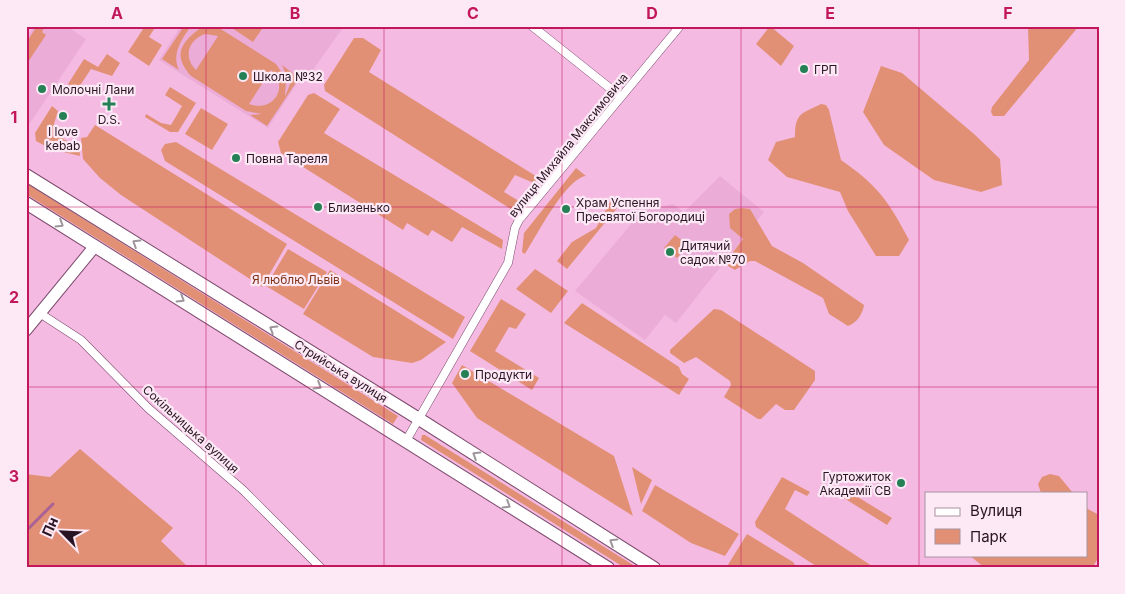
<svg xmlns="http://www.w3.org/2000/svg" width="1125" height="594" viewBox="0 0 1125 594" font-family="Inter,sans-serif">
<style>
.built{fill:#ecacd8}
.green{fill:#e29075;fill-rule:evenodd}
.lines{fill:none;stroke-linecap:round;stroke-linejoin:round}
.stream{stroke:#aa6295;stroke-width:3}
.street-casing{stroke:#7d4b6e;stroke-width:9}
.secondary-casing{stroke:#7d4b6e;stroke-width:13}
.primary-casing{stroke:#7d4b6e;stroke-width:14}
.street{stroke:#fff;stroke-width:8}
.secondary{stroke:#fff;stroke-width:11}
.primary{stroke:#fff;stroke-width:12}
.oneway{stroke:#9f959c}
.grid{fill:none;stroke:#c2185b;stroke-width:1;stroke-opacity:0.55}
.poi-dot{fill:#258055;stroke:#fce9f5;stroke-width:2}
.labels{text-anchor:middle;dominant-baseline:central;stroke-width:4.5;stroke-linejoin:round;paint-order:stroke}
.poi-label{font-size:12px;fill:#291423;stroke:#fce9f5;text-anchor:start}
.street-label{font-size:12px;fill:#291423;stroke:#fce9f5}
.park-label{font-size:12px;fill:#7f3116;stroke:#fce9f5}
.neatline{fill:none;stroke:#c2185b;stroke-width:2}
.grid-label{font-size:16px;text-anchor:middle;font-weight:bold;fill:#c2185b}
</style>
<rect width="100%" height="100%" fill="#f4bae2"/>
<!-- built -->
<path class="built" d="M34,26H66L86,39L26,129V39Z
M181,26H344L308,77L303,74L268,128L159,60Z
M720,176L764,212L676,323L665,315L645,340L575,291L642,211L673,204L684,212Z"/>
<!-- green -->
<path class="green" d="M37,26H45L42,32L46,35L26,65V43Z
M145,26H156L149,37L162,45L149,66L128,52Z
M184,26H191C182,39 171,54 179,70L162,59Z
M203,26H216L276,64L286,79L285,97L290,84L282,65L299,78L267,126L250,115L262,114L246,111L191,76C170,53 184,40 203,26ZM205,34L218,36L196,70C183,57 188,40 205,34ZM271,70C290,87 273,113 249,104Z
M229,26H264L253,42Z
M770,26L794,46L781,66L756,44Z
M1028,26H1079L1004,116H993L991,112L992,107L1029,60Z
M354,38H363L381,50L369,72L539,178L534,183L515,175L504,192L519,201L514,211L325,91L324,85Z
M107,54L120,63L112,76L91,69L77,90L68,84L84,59L98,67Z
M881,66L902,73L974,134L1000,159L1002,185L981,192L934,180L884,145L863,112Z
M170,87L196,103L178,132H170L145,117L146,114L161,123L171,125L182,106L165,95Z
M314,93L340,109L324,133L503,240L502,249L462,227L452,242L432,230L428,236L407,223L403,230L281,153L278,142L308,95Z
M821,104L826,105L829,110L841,160C878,186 888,200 909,240L899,256H876L848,211L840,192L787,177L768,160L776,142L795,137C795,113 801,114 821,104Z
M52,106L58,111L53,127L63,133V139L79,147L80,156L51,149L36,141L35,133Z
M201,108L228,124L212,150L185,134Z
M95,125L287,244L262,287L121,195L100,178L83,159L81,138L87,137Z
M176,142L465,317L453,339L165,161L161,150L165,144Z
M576,168L586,176C566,178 536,237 525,254L522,252L524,233Z
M26,183L398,416L393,424L26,194Z
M610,202L617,208L567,269L557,261L572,242L596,228Z
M742,208L750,209L772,246L803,263L864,305C863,313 857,323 848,326L829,314L823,298L755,261H750L735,270L728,266L730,256L743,239L730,228L729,214L735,209Z
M675,235L688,245L677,258L664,248Z
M288,249L327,272L304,309L266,286Z
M535,269L568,291L551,313L516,289Z
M330,270L446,342L421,360L412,363L373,357L303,314Z
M501,299L526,314L516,329L509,327L495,351L539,378L532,390L470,351Z
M582,303L679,367L682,374L689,379L679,395L564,323Z
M714,309L721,310L815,371V380L794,410H785L776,404L761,419H758L724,397L731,385L730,381L696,357L684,363L670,353V350Z
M462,365L614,456L633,516L477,418L452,383Z
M422,435H425L638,568H625L421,440Z
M80,449L173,528L161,541L189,568H26V474L50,477Z
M632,467L652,480L641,504Z
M1050,474L1059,476L1073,493H1041L1038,484L1042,477Z
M782,477L810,492L807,496L795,490L785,509L875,568H819L756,527L755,522Z
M655,485L739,534L725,556L691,543L642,511Z
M843,488L892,518L887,525L839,495Z
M1086,508L1099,515V557L1092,568H985L969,555H1086Z
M747,534L793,562L797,568H726Z"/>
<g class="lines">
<!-- stream -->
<path class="stream" d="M26,531L53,504"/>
<defs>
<path id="street" d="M532,26L621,97
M41,314L81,340L148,408L243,490L321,568
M406,441L508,263L515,228L519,220L680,26"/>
<path id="secondary" d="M26,330L95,246"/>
<path id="primary" d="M26,175L419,419L654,568
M26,203L608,568"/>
</defs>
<!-- street casing -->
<use href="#street" class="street-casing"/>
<!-- secondary casing -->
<use href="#secondary" class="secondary-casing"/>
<!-- primary casing -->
<use href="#primary" class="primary-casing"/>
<!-- street -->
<use href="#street" class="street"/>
<!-- secondary -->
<use href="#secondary" class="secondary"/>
<!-- primary -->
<use href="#primary" class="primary"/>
</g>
<!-- one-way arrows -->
<defs><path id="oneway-chevron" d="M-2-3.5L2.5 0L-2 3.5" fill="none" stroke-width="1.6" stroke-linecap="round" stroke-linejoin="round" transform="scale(1.25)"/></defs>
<g class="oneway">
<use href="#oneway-chevron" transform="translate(60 224) rotate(32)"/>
<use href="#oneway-chevron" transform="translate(136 243) rotate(-148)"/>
<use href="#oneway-chevron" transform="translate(181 299) rotate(32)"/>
<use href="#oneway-chevron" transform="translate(273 329) rotate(-148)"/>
<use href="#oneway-chevron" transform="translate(318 386) rotate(32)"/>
<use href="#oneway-chevron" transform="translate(476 455) rotate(-148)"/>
<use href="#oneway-chevron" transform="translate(507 505) rotate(32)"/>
<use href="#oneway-chevron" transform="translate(613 542) rotate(-148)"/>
</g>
<!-- grid -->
<path class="grid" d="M206,26V568M384,26V568M562,26V568M741,26V568M919,26V568M26,207H1099M26,387H1099"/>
<!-- markers -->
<g class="poi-dot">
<circle cx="804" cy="69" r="5"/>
<circle cx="243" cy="76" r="5"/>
<circle cx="42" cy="89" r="5"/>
<path d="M106.5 96.5h5v5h5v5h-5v5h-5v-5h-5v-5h5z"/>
<circle cx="63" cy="116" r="5"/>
<circle cx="236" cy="158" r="5"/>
<circle cx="318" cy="207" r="5"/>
<circle cx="566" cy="209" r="5"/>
<circle cx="670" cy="252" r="5"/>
<circle cx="465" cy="374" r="5"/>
<circle cx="901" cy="483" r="5"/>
</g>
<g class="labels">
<!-- poi labels -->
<g class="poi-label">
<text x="814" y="69">ГРП</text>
<text x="253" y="76">Школа №32</text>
<text x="52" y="89">Молочні Лани</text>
<text x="109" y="119" text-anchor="middle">D.S.</text>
<text x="63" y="131" text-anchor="middle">I love<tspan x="63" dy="14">kebab</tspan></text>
<text x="246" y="158">Повна Тареля</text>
<text x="576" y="202">Храм Успення<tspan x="576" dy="14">Пресвятої Богородиці</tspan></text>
<text x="328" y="207">Близенько</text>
<text x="680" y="245">Дитячий<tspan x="680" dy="14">садок №70</tspan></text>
<text x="475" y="374">Продукти</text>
<text x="891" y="476" text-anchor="end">Гуртожиток<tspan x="891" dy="14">Академії СВ</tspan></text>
</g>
<!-- street labels -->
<g class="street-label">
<text transform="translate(568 145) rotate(-51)">вулиця Михайла Максимовича</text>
<text transform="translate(341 371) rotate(32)">Стрийська вулиця</text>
<text transform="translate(191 429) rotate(42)">Сокільницька вулиця</text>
</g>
<!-- park labels -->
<g class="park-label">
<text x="296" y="279">Я люблю Львів</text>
</g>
</g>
<!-- border -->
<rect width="1125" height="594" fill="none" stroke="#fce9f5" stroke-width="55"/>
<!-- legend -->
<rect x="925" y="492" width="162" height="65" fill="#fce9f5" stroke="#a894a1"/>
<rect x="935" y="508" width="25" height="8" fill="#ffffff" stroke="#a894a1"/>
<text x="970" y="516" font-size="15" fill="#291423">Вулиця</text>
<rect x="935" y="529" width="25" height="15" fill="#e29075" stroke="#a894a1"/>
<text x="970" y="542" font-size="15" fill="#291423">Парк</text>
<!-- north arrow -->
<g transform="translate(62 532) rotate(294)" stroke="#fce9f5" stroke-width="4" paint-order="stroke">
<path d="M0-4L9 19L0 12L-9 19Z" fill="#291423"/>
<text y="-8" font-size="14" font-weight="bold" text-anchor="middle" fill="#291423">Пн</text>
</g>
<rect x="28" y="28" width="1070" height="538" class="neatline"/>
<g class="grid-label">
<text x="117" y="19">A</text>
<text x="295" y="19">B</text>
<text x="473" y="19">C</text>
<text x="652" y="19">D</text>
<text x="830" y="19">E</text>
<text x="1008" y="19">F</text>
<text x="14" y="123">1</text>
<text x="14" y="303">2</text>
<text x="14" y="482">3</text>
</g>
</svg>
